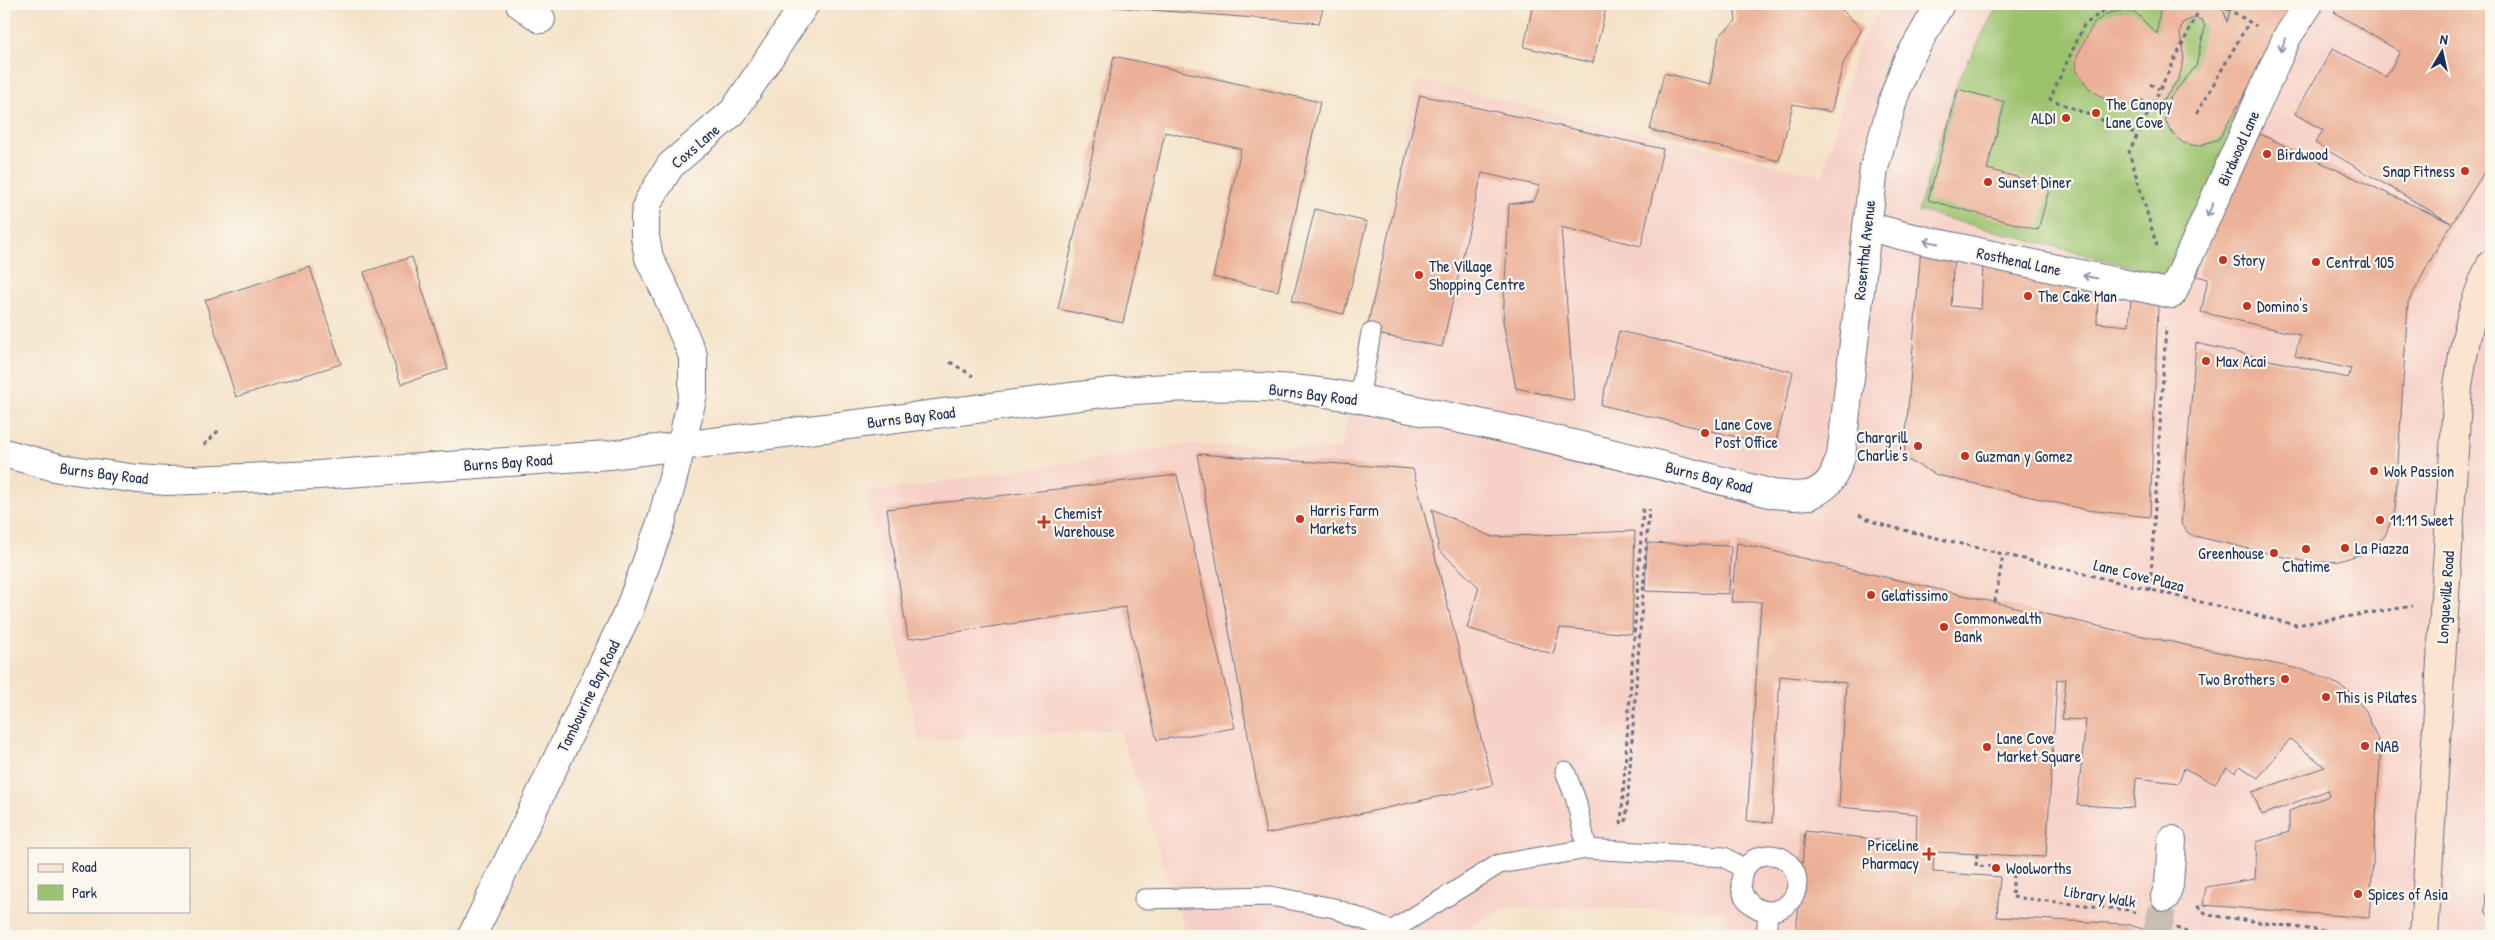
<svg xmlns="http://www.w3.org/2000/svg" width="2495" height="940" viewBox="0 0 2495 940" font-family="'Patrick Hand',sans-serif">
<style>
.built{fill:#f7d1c7}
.green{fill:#9bc26d;stroke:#5b7866}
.building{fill:#ecb096}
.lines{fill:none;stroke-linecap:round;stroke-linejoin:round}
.minor-tunnel{stroke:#c9beb3;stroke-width:28;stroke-dasharray:28 14;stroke-linecap:butt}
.service-casing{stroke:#676e83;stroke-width:21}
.minor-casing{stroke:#676e83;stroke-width:30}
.tertiary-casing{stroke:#676e83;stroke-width:30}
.secondary-casing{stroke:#676e83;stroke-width:30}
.path{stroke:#676e83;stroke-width:3;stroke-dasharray:4 4;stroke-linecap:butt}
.service{stroke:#fff;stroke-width:19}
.minor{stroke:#fff;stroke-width:28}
.tertiary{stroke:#fff;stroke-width:28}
.secondary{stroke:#fce5d0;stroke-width:28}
.oneway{stroke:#8d97ae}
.poi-dot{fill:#c8321e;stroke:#fbf7ec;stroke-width:2}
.labels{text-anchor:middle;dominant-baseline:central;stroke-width:4.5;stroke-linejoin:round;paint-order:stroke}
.poi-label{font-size:16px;fill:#1b2f5e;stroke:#fbf7ec;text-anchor:start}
.street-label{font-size:16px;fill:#1b2f5e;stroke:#fbf7ec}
</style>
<rect width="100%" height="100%" fill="#fbf7ec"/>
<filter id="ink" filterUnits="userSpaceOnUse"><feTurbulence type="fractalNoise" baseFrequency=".02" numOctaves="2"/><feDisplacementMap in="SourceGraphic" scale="10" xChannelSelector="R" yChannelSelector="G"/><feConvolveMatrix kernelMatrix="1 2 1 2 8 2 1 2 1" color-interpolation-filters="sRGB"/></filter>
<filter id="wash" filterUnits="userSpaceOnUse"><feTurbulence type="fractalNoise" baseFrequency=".0096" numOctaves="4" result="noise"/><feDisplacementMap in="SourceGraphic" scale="20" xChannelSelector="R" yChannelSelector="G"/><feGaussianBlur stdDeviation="1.12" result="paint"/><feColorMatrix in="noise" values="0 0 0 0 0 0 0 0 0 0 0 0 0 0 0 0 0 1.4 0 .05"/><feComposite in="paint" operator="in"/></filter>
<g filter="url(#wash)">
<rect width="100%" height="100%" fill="#f5e2c8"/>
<!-- built -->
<path class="built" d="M1880,4H2491V936H1728L1724,910L1508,907L1453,936H1187L1119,729L918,741L867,493L1192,444L1341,449L1416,80L1823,176L1855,55Z"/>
<!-- green -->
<path class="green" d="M1998,4H2300L2167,276L1918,211L1958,81Z"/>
<g id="blocks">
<!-- building -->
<path class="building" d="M1074,4H1324L1319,23Z
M1533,4H1607L1593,63L1524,47Z
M1734,4H1844L1842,10L1862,29L1843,64L1831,112L1793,104L1779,161L1650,130L1664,73L1710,84L1719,36L1736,21Z
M2170,4H2218L2224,11L2227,22L2232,4H2296L2219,139L2198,146L2183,143L2173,134L2165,120L2169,99L2196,66L2205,27L2202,20L2194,18L2182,23L2180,33L2184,59L2179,78L2166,97L2156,105H2113L2090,89L2076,71L2077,56L2094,23L2106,14L2118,11L2135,12L2157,34L2160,9Z
M2339,4H2491V161L2437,248L2408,303L2395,511L2385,536L2365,553L2339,561L2311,563L2190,535L2181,524L2196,343L2348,378L2351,369L2295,356L2300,335L2201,312L2208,279L2197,276L2222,203L2260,134L2451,223L2315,143L2323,130L2295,114L2333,48L2386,77L2400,52L2334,12Z
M1114,56L1320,102L1278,291L1213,277L1241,149L1165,132L1123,323L1058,309Z
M1958,89L2005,102L1987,169L2050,186L2038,230L1928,200Z
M1420,95L1663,149L1641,246L1561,227L1574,401L1516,388L1503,322L1509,204L1534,201L1540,186L1482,173L1442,347L1366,332Z
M1315,209L1367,222L1344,314L1292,301Z
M1921,247L1954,254L1951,306L1981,309L1983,264L2098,288L2097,323L2129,326L2131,297L2158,305L2150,517L2087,510L1937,475L1904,458Z
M412,257L448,369L401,384L364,272Z
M310,267L341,364L236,397L205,300Z
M1619,331L1793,372L1775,446L1601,405Z
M1197,454L1413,469L1493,785L1266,834Z
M1177,475L1235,728L1157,740L1125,607L908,639L887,509Z
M1432,509L1492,537L1635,531L1632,634L1560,628L1553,654L1467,628L1479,587L1439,550Z
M1647,543L1731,546L1729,594L1645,591Z
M1737,543L2115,630L2308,671L2333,682L2350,692L2366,711L2381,748L2369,918L2203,905L2206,887L2255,879L2257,842L2289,832V811L2329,796L2328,790L2262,815L2252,792L2325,767L2290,739L2258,778L2240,766L2235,772L2227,768L2215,784L2184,768L2179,783L2136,778L2134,808L2077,805L2086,720L2062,719L2066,679L2057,680L2046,857L1934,852L1933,872L2000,877L1997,917L2127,924L2164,936H1796L1805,831L1916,844L1917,814L1839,807L1846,683L1780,676L1772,823L1747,821L1761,602H1731Z
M2490,819H2491V919L2485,911Z"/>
</g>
</g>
<g filter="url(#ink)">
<use href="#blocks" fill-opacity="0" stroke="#676e83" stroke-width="1"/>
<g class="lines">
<!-- minor-tunnel -->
<path class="minor-tunnel" d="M2156,936L2165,897"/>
<defs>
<path id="service" d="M1359,399L1371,333
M1565,771L1576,800L1587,849
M1741 883a28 28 0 1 1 56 0a28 28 0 1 1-56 0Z
M1144,899L1270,896L1334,908L1392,931
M1383,936L1499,864L1587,849L1724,857L1744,869
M1766,936L1768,911"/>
<path id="minor" d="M520,4L541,19
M1867,226L1904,236L2172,294L2287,37L2309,4
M1810,495C1832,485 1833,477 1841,456L1874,168L1894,97L1906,64L1940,4
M2165,897L2169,885L2172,840
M472,936L629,610L662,520L681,447L693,394V356L666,292L649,258L645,237V217L648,202L670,166L733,112L805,4"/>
<path id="tertiary" d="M4,453L59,468L138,479L167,481L318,475L609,455L1111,392C1172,387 1232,384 1292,389C1342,393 1392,406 1441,415C1553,438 1663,465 1773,494L1794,496L1810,495"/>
<path id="secondary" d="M2424,936L2458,386C2465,341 2471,305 2491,264"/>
</defs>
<!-- service casing -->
<use href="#service" class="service-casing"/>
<!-- minor casing -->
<use href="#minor" class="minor-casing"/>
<!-- tertiary casing -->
<use href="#tertiary" class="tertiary-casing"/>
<!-- secondary casing -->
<use href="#secondary" class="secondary-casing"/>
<!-- path -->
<path class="path" d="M2126,4L2110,6L2084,25L2050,99L2137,134
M2220,4L2256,26
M2150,84L2159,89
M2140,100L2151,106
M2197,113L2249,22
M2157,246L2129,152L2202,4
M950,362L973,376
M204,445L219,430
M1859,515L1879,524L2296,625L2413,606
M2150,591L2166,327
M1995,602L2003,555
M1626,822L1649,509
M1621,824L1643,508
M1977,854L1976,866L2014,868L2012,897L2128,910L2137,913
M2197,906L2208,915L2359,936
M2176,928L2198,936"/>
<!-- service -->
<use href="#service" class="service"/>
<!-- minor -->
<use href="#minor" class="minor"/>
<!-- tertiary -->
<use href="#tertiary" class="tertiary"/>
<!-- secondary -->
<use href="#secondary" class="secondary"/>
</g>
<!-- one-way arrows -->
<defs><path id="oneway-shaft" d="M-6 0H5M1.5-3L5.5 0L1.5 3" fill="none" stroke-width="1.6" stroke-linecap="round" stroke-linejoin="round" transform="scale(1.25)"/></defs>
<g class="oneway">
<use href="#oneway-shaft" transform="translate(2283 45) rotate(113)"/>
<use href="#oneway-shaft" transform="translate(2210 210) rotate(114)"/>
<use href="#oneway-shaft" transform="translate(1931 242) rotate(-168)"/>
<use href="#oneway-shaft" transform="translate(2090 277) rotate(-168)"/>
</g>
</g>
<!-- markers -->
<g class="poi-dot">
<circle cx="2096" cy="113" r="5"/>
<circle cx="2066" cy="118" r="5"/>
<circle cx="2267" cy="154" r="5"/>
<circle cx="2465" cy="171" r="5"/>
<circle cx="1988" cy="182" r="5"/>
<circle cx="2223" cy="260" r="5"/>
<circle cx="2316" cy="262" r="5"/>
<circle cx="1419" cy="275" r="5"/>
<circle cx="2028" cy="296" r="5"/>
<circle cx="2247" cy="306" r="5"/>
<circle cx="2206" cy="361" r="5"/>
<circle cx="1705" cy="433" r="5"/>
<circle cx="1918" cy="446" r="5"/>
<circle cx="1965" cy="456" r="5"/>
<circle cx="2374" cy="471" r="5"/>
<circle cx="1300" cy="519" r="5"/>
<circle cx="2380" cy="520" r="5"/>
<path d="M1041.5 514.5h5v5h5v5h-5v5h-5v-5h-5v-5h5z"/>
<circle cx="2345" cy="548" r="5"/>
<circle cx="2306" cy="549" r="5"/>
<circle cx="2274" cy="553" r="5"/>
<circle cx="1871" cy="595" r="5"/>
<circle cx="1944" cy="627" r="5"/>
<circle cx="2285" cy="679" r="5"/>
<circle cx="2326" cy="697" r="5"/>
<circle cx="2365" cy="746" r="5"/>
<circle cx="1987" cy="747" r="5"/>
<path d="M1926.5 846.5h5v5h5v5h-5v5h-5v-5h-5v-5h5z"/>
<circle cx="1996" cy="868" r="5"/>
<circle cx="2358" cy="894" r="5"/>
</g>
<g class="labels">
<!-- poi labels -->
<g class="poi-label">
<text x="2106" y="104">The Canopy<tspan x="2106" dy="18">Lane Cove</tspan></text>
<text x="2056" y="118" text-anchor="end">ALDI</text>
<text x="2277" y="154">Birdwood</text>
<text x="2455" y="171" text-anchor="end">Snap Fitness</text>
<text x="1998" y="182">Sunset Diner</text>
<text x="2233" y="260">Story</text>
<text x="2326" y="262">Central 105</text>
<text x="1429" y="266">The Village<tspan x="1429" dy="18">Shopping Centre</tspan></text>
<text x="2038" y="296">The Cake Man</text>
<text x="2257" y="306">Domino's</text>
<text x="2216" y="361">Max Acai</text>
<text x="1715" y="424">Lane Cove<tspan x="1715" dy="18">Post Office</tspan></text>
<text x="1908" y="437" text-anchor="end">Chargrill<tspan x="1908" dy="18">Charlie's</tspan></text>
<text x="1975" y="456">Guzman y Gomez</text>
<text x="2384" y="471">Wok Passion</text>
<text x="1310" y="510">Harris Farm<tspan x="1310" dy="18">Markets</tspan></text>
<text x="1054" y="513">Chemist<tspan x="1054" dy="18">Warehouse</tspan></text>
<text x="2390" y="520">11:11 Sweet</text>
<text x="2355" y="548">La Piazza</text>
<text x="2264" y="553" text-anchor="end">Greenhouse</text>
<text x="2306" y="566" text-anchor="middle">Chatime</text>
<text x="1881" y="595">Gelatissimo</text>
<text x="1954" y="618">Commonwealth<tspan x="1954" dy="18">Bank</tspan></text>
<text x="2275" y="679" text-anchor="end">Two Brothers</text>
<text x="2336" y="697">This is Pilates</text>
<text x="1997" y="738">Lane Cove<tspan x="1997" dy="18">Market Square</tspan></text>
<text x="2375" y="746">NAB</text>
<text x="1919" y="845" text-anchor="end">Priceline<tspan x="1919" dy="18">Pharmacy</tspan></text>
<text x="2006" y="868">Woolworths</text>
<text x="2368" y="894">Spices of Asia</text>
</g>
<!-- street labels -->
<g class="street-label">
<text transform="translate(695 146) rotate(-41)">Coxs Lane</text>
<text transform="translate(2238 148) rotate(-66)">Birdwood Lane</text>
<text transform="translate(1864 250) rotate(-84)">Rosenthal Avenue</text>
<text transform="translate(2019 261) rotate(12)">Rosthenal Lane</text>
<text transform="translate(1313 394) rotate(7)">Burns Bay Road</text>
<text transform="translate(911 417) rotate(-7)">Burns Bay Road</text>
<text transform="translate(508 462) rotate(-4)">Burns Bay Road</text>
<text transform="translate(104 473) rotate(7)">Burns Bay Road</text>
<text transform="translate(1709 477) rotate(14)">Burns Bay Road</text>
<text transform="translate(2139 575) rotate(14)">Lane Cove Plaza</text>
<text transform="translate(2445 597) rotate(-86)">Longueville Road</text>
<text transform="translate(588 696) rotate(-64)">Tambourine Bay Road</text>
<text transform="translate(2100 896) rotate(9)">Library Walk</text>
</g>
</g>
<!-- margin -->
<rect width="2495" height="940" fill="none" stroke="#fbf7ec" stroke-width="20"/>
<!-- legend -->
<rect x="28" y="848" width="162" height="65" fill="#fbf7ec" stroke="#a1a7b3"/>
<rect x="38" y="864" width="25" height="8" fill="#fce5d0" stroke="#a1a7b3"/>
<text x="72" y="872" font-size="15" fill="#1b2f5e">Road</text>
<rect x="38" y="885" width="25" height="15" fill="#9bc26d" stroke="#a1a7b3"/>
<text x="72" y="898" font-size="15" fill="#1b2f5e">Park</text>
<!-- north arrow -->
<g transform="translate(2442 52) rotate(9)" stroke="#fbf7ec" stroke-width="4" paint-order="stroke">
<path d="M0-4L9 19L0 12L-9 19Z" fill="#1b2f5e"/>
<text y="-8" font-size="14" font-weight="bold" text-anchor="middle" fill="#1b2f5e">N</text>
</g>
</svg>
